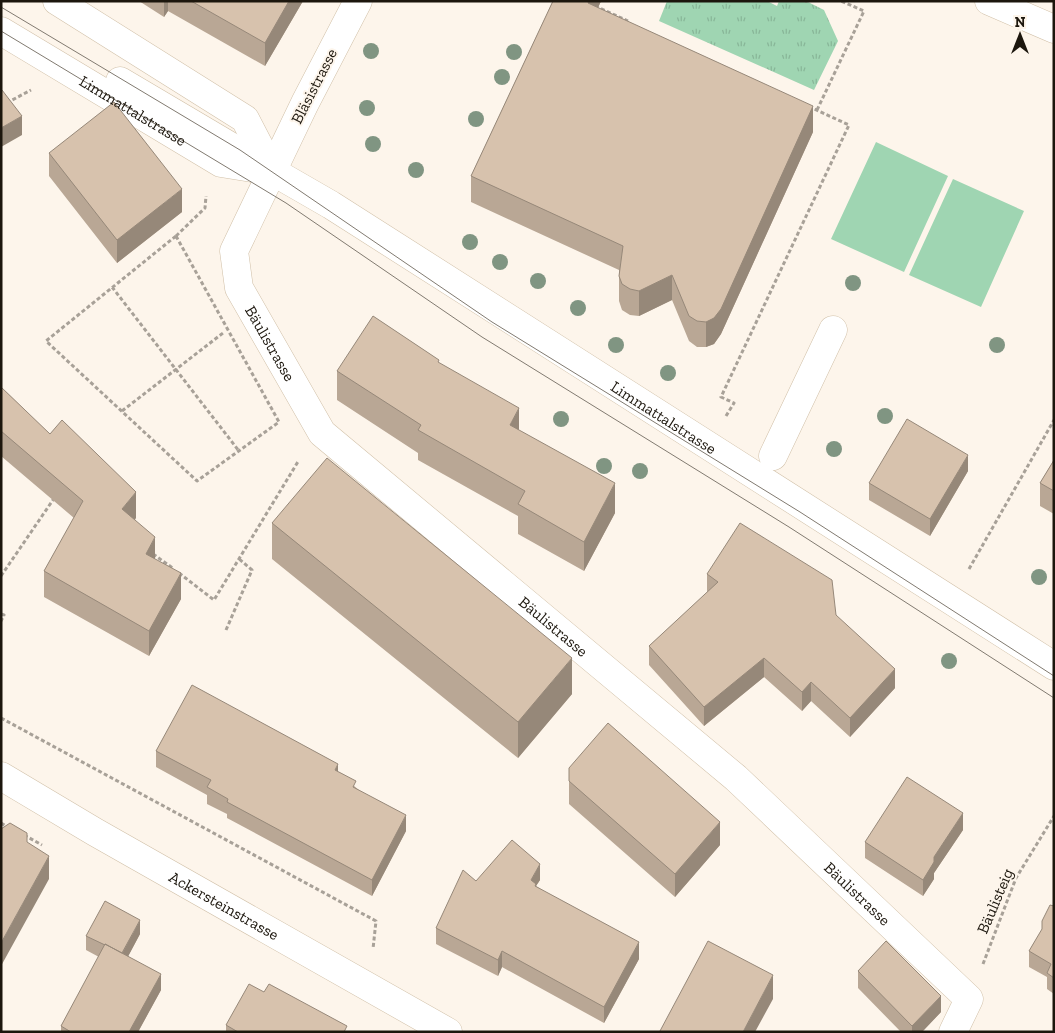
<svg xmlns="http://www.w3.org/2000/svg" width="1055" height="1033" viewBox="0 0 1055 1033" font-family="'Zilla Slab',serif">
<style>
.grass{fill:url(#grass-tufts)}
.pitch{fill:#9fd5b2}
.lines{fill:none;stroke-linecap:round;stroke-linejoin:round}
.minor-casing{stroke:#d1c0a8;stroke-width:29}
.path{stroke:#a8a198;stroke-width:3;stroke-dasharray:4 2.5;stroke-linecap:butt}
.minor{stroke:#fff;stroke-width:28}
.tram{stroke:#817a70;stroke-width:1}
.tree{fill:#809582}
.wall{fill:#b9a795}
.shaded-wall{fill:#968879}
.building{fill:#d7c2ad;stroke:#968879}
.labels{text-anchor:middle;dominant-baseline:central;stroke-width:4;stroke-linejoin:round;paint-order:stroke}
.street-label{font-size:16px;fill:#1c160d;stroke:#fdf5eb}
</style>
<defs>
<pattern id="grass-tufts" width="24" height="20" patternUnits="userSpaceOnUse" patternTransform="scale(1.25)"><rect width="24" height="20" fill="#9fd5b2"/><path d="M3 7l-1-3M5 7V3M7 7l1-3M15 17l-1-3M17 17v-4M19 17l1-3" fill="none" stroke="#88b698"/></pattern>
</defs>
<rect width="100%" height="100%" fill="#fdf5eb"/>
<!-- grass -->
<path class="grass" d="M667,1H767L777,6L779,1H806L824,10L838,41L814,90L659,21Z"/>
<!-- pitch -->
<path class="pitch" d="M876,142L948,176L904,272L831,239Z
M953,179L1024,211L981,307L909,275Z"/>
<g class="lines">
<defs>
<g id="minor">
<path d="M57,1L245,119L272,171"/>
<path id="s1" d="M358,1L305,103L234,251L239,288L322,433L736,778L969,999L953,1032"/>
<path d="M989,1L1054,29"/>
<path id="s2" d="M1,31L221,163L272,171L331,205L1054,666"/>
<path d="M120,81L262,165"/>
<path d="M773,456L833,330"/>
<path id="s3" d="M1,776L95,832L448,1032"/>
</g>
</defs>
<!-- minor casing -->
<use href="#minor" class="minor-casing"/>
<!-- path -->
<path class="path" d="M805,2L806,1
M595,6L628,21
M1,106L31,90
M817,110L864,11L841,1
M176,236L279,422L197,481L46,341Z
M176,236L205,208L206,196
M112,287L239,451
M122,411L223,333
M726,416L734,403L721,397L849,125L810,107
M153,554L174,569
M969,569L1054,420
M179,573L214,600L299,460
M1,576L55,497
M1,614L4,615L1,621
M226,630L252,570L238,558
M1,718L376,921L373,949
M1,823L9,828
M24,835L42,845
M983,964L1016,878L1054,816"/>
<!-- minor -->
<use href="#minor" class="minor"/>
<!-- tram -->
<path class="tram" d="M1,7L240,150L492,322L800,512L1054,676
M1,31L286,203L482,337L789,527L1054,698"/>
</g>
<!-- trees -->
<g class="tree">
<circle cx="371" cy="51" r="8"/>
<circle cx="514" cy="52" r="8"/>
<circle cx="502" cy="77" r="8"/>
<circle cx="367" cy="108" r="8"/>
<circle cx="476" cy="119" r="8"/>
<circle cx="373" cy="144" r="8"/>
<circle cx="416" cy="170" r="8"/>
<circle cx="470" cy="242" r="8"/>
<circle cx="500" cy="262" r="8"/>
<circle cx="538" cy="281" r="8"/>
<circle cx="853" cy="283" r="8"/>
<circle cx="578" cy="308" r="8"/>
<circle cx="616" cy="345" r="8"/>
<circle cx="997" cy="345" r="8"/>
<circle cx="668" cy="373" r="8"/>
<circle cx="885" cy="416" r="8"/>
<circle cx="561" cy="419" r="8"/>
<circle cx="834" cy="449" r="8"/>
<circle cx="604" cy="466" r="8"/>
<circle cx="640" cy="471" r="8"/>
<circle cx="1039" cy="577" r="8"/>
<circle cx="949" cy="661" r="8"/>
</g>
<!-- wall -->
<path class="wall" d="M139,1H303L265,66L168,11L164,17Z
M553,1H601L598,8L813,132L721,334L714,344L706,347H697L689,341L672,300L639,316L630,315L622,310L619,301V270L471,202V176Z
M49,153L182,212L117,263L49,176Z
M439,363L615,513L584,571L518,534V516L418,460V453L337,400V371Z
M1,387L136,518L135,519L155,559L181,599L149,656L44,597V571L74,518L1,456Z
M1054,460V514L1040,506V483Z
M968,471L930,536L869,500V483Z
M272,523L572,694L518,758L272,559Z
M707,574L836,615L895,688L850,737L811,701L802,711L764,677L704,726L649,665V646L707,593Z
M156,751L338,772L406,831L372,896L227,818V814L207,804V795L156,767Z
M569,768L720,845L675,897L569,804Z
M963,830L934,873V879L923,896L865,858V842Z
M540,880L536,886L639,959L604,1023L502,967L498,976L436,944V928L476,881Z
M1054,906V994L1047,989V977L1029,967V951L1042,930V921Z
M140,934L128,956L161,990L138,1032H61V1026L99,957L86,950V936Z
M858,971L941,1012L922,1032H901L858,988Z
M264,992L344,1032H226V1025Z"/>
<!-- shaded-wall -->
<path class="shaded-wall" d="M164,1H168V11L164,17Z
M289,1H303L265,66V43Z
M589,1H601L588,29V3Z
M813,106V132L721,334L714,344L706,347V322Z
M22,116V135L1,147V128Z
M182,189V212L117,263V240Z
M672,275V300L639,316V291Z
M519,408V438L510,425Z
M968,455V471L930,536V519Z
M615,483V513L584,571V542Z
M136,492V518L122,534V509Z
M155,537V563L146,554Z
M181,573V599L149,656V631Z
M572,658V694L518,758V722Z
M764,658V677L704,726V707Z
M895,669V688L850,737V718Z
M811,682V701L802,711V692Z
M338,764V780L335,770Z
M963,813V830L934,873V879L923,896V880L934,857Z
M406,815V831L372,896V880Z
M720,822V845L675,897V874Z
M49,856V879L1,966V943Z
M540,864V880L536,886V900L531,880Z
M140,920V934L122,968V954Z
M639,942V959L604,1023V1007Z
M502,951V967L498,976V960Z
M161,974V990L138,1032H129Z
M773,975V999L755,1032H743Z
M941,996V1012L922,1032H912V1026Z"/>
<!-- building -->
<path class="building" d="M191,1H289L265,43Z
M553,1H589L588,3L813,106L721,309L714,318L706,322L697,321L689,316L672,275L639,291L630,289L622,284L619,276L623,246L471,176Z
M2,90L22,116L1,128V91Z
M114,102L182,189L117,240L49,153Z
M373,316L439,360L438,362L519,408L510,425L615,483L584,542L518,504L525,491L418,430L421,425L337,371Z
M1,387L50,434L62,420L136,492L122,509L155,537L146,554L181,573L149,631L44,571L83,501L1,431Z
M907,419L968,455L930,519L869,483Z
M327,458L572,658L518,722L272,523Z
M1054,460V491L1040,483Z
M740,523L832,580L836,615L895,669L850,718L811,682L802,692L764,658L704,707L649,646L718,582L707,574Z
M192,685L338,764L335,770L356,781L353,787L406,815L372,880L227,802L228,799L207,787L211,780L156,751Z
M608,723L720,822L675,874L569,781V768Z
M907,777L963,813L934,857V862L923,880L865,842Z
M10,823L27,833V842L49,856L1,943V829Z
M512,840L540,864L531,880L536,884L535,886L639,942L604,1007L502,951L498,960L436,928L463,870L476,881Z
M105,901L140,920L122,953L105,944V945L86,936Z
M1050,905L1054,906V978L1047,973L1051,964L1029,951L1042,929V921Z
M708,941L773,975L743,1032H661L660,1031Z
M886,941L941,996L912,1026L858,971Z
M105,944L161,974L129,1032H71L61,1026Z
M249,984L264,992L269,984L347,1026L344,1032H238L226,1025Z"/>
<g class="labels">
<!-- street labels -->
<g class="street-label">
<text transform="translate(314 86) rotate(-63)">Bläsistrasse</text>
<text stroke="none"><textPath href="#s2" startOffset="154">Limmattalstrasse</textPath></text>
<text stroke="none"><textPath href="#s1" startOffset="380">Bäulistrasse</textPath></text>
<text stroke="none"><textPath href="#s2" startOffset="771">Limmattalstrasse</textPath></text>
<text stroke="none"><textPath href="#s1" startOffset="785">Bäulistrasse</textPath></text>
<text stroke="none"><textPath href="#s1" startOffset="1190">Bäulistrasse</textPath></text>
<text transform="translate(995 901) rotate(-67)">Bäulisteig</text>
<text stroke="none"><textPath href="#s3" startOffset="258">Ackersteinstrasse</textPath></text>
</g>
</g>
<!-- border -->
<rect width="1055" height="1033" fill="none" stroke="#1c160d" stroke-width="5"/>
<!-- north arrow -->
<g transform="translate(1020 35)" stroke="#fdf5eb" stroke-width="4" paint-order="stroke">
<path d="M0-4L9 19L0 12L-9 19Z" fill="#1c160d"/>
<text y="-8" font-size="14" font-weight="bold" text-anchor="middle" fill="#1c160d">N</text>
</g>
</svg>
